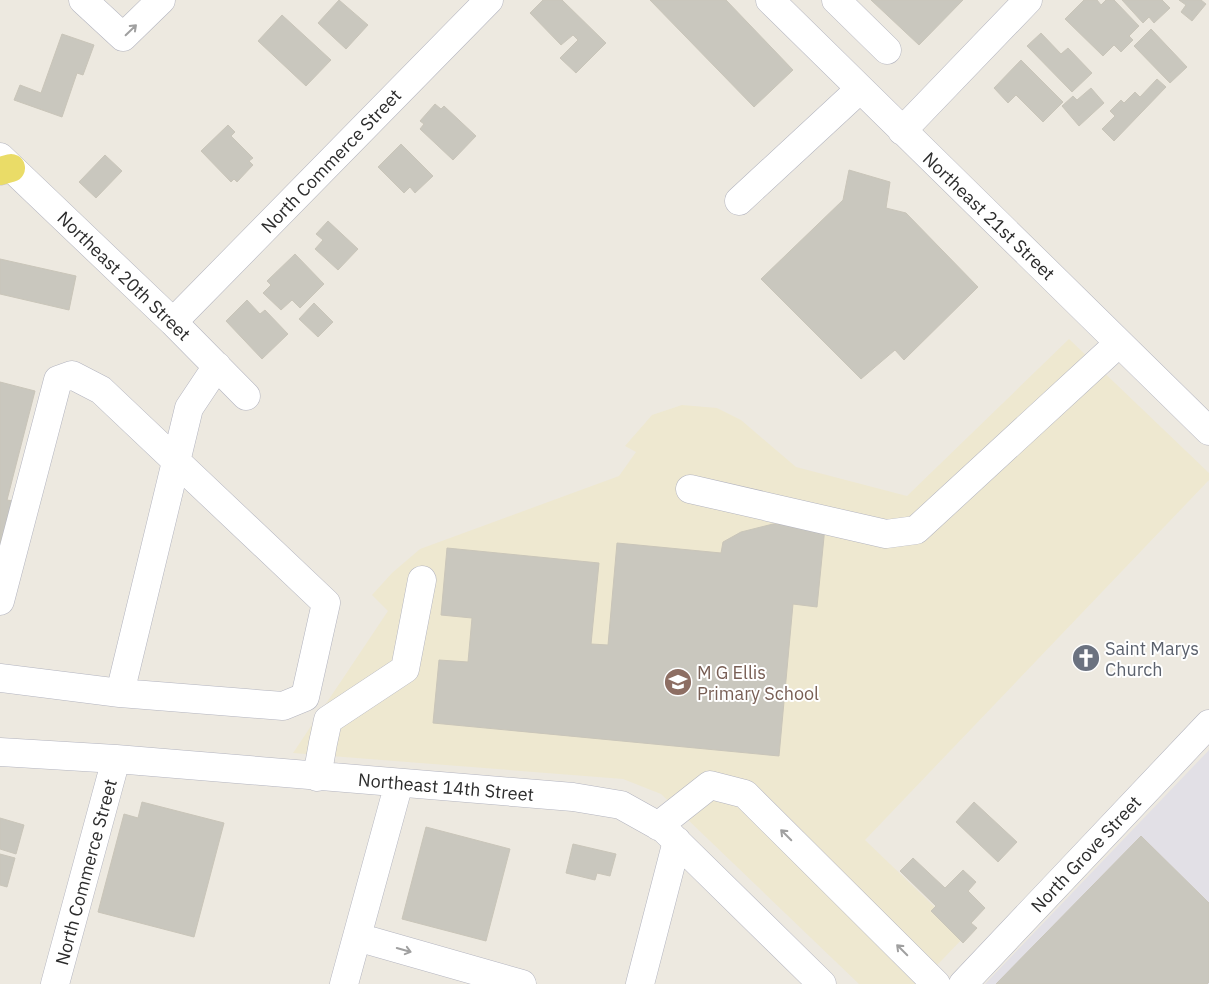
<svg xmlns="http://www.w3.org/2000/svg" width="1209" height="984" viewBox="0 0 1209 984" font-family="'IBM Plex Sans',sans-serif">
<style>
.industrial{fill:#e2e0e6}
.education{fill:#eee8d0}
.building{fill:#c9c7be;stroke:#c9c5b9}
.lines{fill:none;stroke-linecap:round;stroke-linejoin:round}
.minor-casing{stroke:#b3b4bf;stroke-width:29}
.major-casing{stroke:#c8c8c8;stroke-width:29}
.minor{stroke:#fff;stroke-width:28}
.major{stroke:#eadc67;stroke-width:28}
.oneway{stroke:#a0a0a0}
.labels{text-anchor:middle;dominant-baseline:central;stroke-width:4;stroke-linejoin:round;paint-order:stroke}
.street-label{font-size:18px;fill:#2c2c2c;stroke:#fff}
.worship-label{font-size:18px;fill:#5b616d;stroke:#fff;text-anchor:start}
.education-label{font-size:18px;fill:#785e54;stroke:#fff;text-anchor:start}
</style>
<rect width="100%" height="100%" fill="#ede9e0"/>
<!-- industrial -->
<path class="industrial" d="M1209,750V984H985Z"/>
<!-- education -->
<path class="education" d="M1069,339L1209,473V480L865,840L965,936L919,984H859L661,794L623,779L293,753L388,611L372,595L392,573L420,549L619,476L636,452L625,446L652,415L682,405L717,408L741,420L796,467L907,496Z"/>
<!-- building -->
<path class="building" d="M339,0L368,25L346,49L318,23Z
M543,0H562L606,43L576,73L560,58L578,40L573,35L561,45L530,13Z
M650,0H726L793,70L754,107Z
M871,0H963L919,45Z
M1084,0H1097L1101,5L1106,0H1114L1139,26L1129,36L1133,40L1121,52L1114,45L1103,56L1065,19Z
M1122,0H1162L1170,8L1154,23L1149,17L1143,23Z
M1179,0H1201L1206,4L1192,21L1181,12L1186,5Z
M282,15L331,60L306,86L258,41Z
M1151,29L1187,67L1170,83L1134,46Z
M1041,33L1061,54L1068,48L1092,73L1072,92L1027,46Z
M62,34L94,45L83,75L77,73L62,117L14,100L20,85L41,93Z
M1021,60L1063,102L1043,122L1016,95L1008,103L994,88Z
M1157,79L1166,87L1114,141L1102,129L1115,116L1110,111L1121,100L1124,103L1135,92L1140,97Z
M1091,88L1104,103L1079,126L1062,106L1073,96L1077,100Z
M435,104L441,109L444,106L476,136L453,160L420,129L424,124L420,121Z
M228,125L235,132L231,136L253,158L249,161L253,165L237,182L234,179L231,182L201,151Z
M401,144L433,176L415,193L410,187L404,193L378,167Z
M105,155L122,171L96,198L79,182Z
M849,170L890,182L886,208L906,213L978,287L904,360L895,350L861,379L761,279L843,200Z
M328,221L358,249L338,270L315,249L323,240L316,234Z
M295,254L324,284L300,308L292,300L281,310L263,293L271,285L267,281Z
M0,259L76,276L69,310L0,294Z
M247,300L260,314L265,310L288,334L262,359L226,321Z
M314,303L333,322L318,337L299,319Z
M0,382L35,391L7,500L13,501L0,552Z
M773,524L825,527L817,607L793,604L779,756L433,723L439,660L468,662L472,618L441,615L447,548L599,563L591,644L608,645L617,543L721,553L723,542L741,532Z
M142,802L224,823L194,937L98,912L124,814L138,818Z
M974,802L1017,842L998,862L956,822Z
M0,818L24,825L16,854L0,849Z
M426,827L510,849L486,941L402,919Z
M1141,836L1209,903V982L1207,984H996Z
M573,844L616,854L610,876L597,873L595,880L566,873Z
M0,854L15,858L7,887L0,885Z
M913,858L945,888L963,870L976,882L968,891L985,908L971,923L977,928L963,943L931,911L936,906L900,871Z"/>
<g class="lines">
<defs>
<path id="minor" d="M83,0L123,37L161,0
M770,0L1209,431
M836,0L887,50
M902,131L1028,0
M0,157L173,322L246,396
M739,201L860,89
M173,322L489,0
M690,489L886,534L916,530L1119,343
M0,601L58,380L72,375L101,390L326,603L305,697L283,706L120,693L0,678
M120,693L189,408L217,366
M0,752L116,759L573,797L621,805L664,829L822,984
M317,777L323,743L328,720L405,669L422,580
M658,826L710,785L745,794L936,984
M357,937L522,984
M55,984L116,759
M344,984L399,783
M640,984L677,841
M963,984L1209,724"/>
<path id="major" d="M0,171L11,168"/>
</defs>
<!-- minor casing -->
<use href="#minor" class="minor-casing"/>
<!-- major casing -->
<use href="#major" class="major-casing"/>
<!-- minor -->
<use href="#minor" class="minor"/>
<!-- major -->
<use href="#major" class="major"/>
</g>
<!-- one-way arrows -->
<defs><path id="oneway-shaft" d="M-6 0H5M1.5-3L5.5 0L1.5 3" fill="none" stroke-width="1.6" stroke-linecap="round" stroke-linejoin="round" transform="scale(1.25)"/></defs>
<g class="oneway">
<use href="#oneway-shaft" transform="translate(131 30) rotate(-44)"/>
<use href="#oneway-shaft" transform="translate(786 835) rotate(-135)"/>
<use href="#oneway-shaft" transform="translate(404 950) rotate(16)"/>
<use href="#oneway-shaft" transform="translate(902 950) rotate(-135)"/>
</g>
<!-- icons -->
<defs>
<symbol id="church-disc" viewBox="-11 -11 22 22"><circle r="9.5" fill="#6b7280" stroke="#fff"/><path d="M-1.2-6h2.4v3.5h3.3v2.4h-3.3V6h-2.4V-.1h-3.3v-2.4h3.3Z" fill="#fff"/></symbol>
<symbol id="school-disc" viewBox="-11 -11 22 22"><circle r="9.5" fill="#8d6e63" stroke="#fff"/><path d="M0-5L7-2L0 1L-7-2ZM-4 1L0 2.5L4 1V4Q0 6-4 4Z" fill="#fff"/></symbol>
</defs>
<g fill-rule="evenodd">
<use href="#church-disc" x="1070" y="642" width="32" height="32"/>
<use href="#school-disc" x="662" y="666" width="32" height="32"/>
</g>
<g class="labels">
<!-- street labels -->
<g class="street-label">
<text transform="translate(331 161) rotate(-46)">North Commerce Street</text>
<text transform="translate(989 216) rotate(44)">Northeast 21st Street</text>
<text transform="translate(124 276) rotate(44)">Northeast 20th Street</text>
<text transform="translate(446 787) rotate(5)">Northeast 14th Street</text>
<text transform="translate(1086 854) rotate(-47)">North Grove Street</text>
<text transform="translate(86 872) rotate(-75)">North Commerce Street</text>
</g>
<!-- worship labels -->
<g class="worship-label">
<text x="1105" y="648">Saint Marys<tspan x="1105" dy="21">Church</tspan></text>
</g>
<!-- education labels -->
<g class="education-label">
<text x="697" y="672">M G Ellis<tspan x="697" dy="21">Primary School</tspan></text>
</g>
</g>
</svg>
